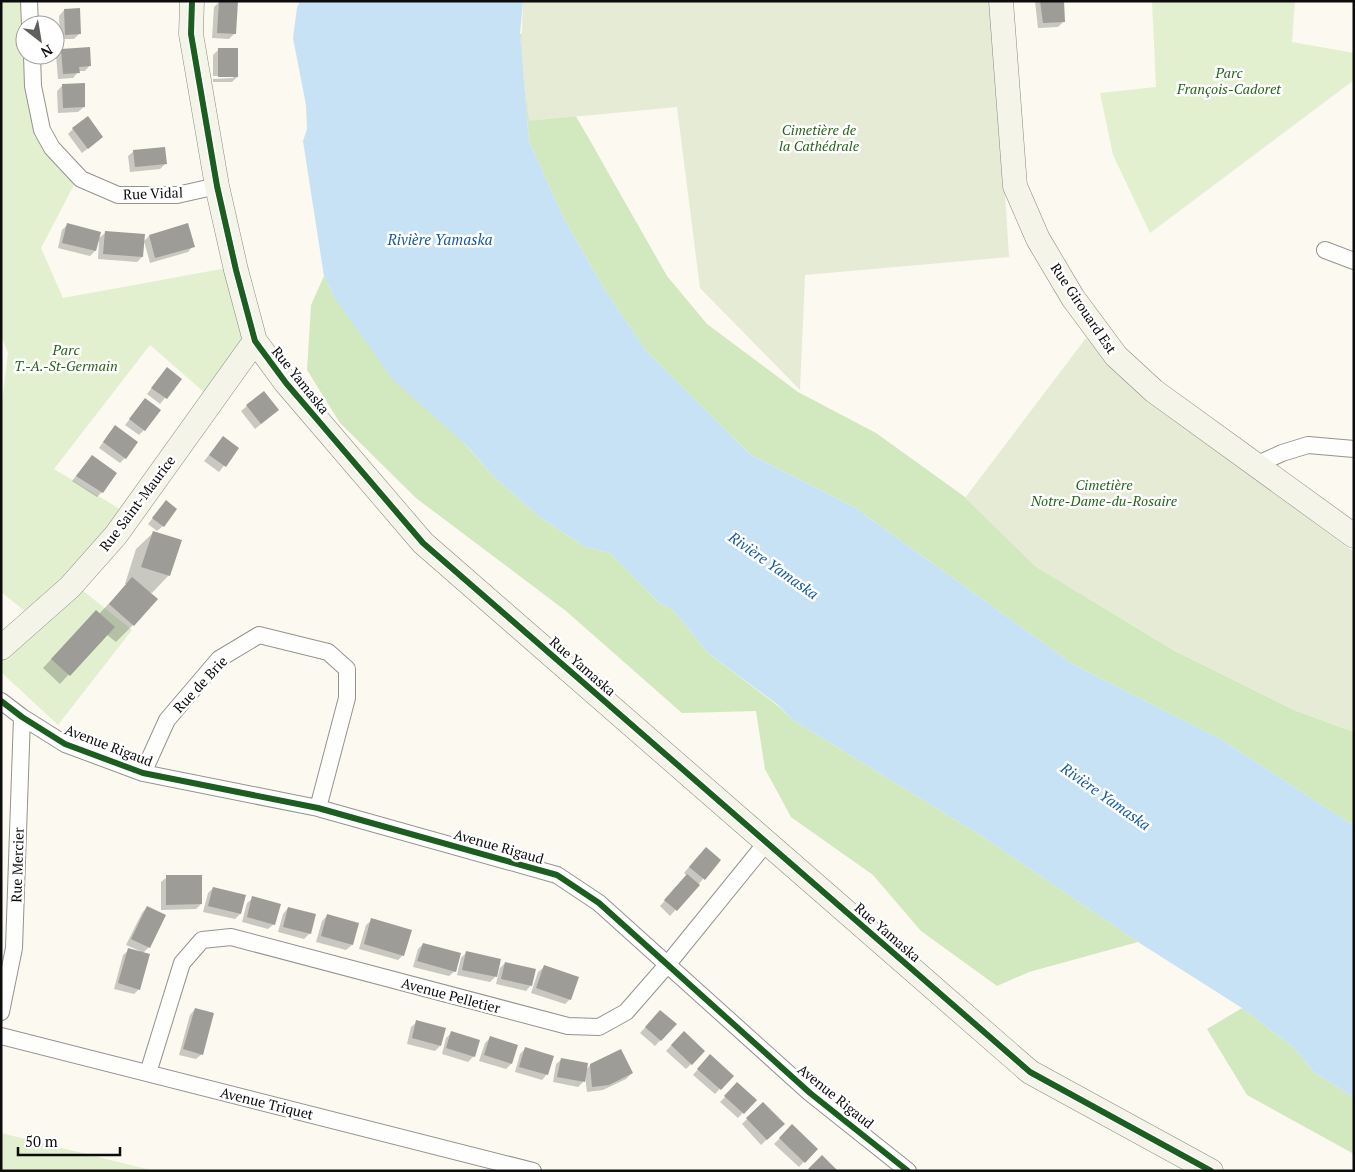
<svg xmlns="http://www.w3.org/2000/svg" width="1355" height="1172" viewBox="0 0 1355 1172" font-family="'PT Serif',serif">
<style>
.green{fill:#e2f0d0}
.forest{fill:#d2e8be}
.cemetery{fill:#e5ebd4}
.water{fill:#c6e2f4}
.shadow{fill:#0003}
.building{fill:#9e9c96}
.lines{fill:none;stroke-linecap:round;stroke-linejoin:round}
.street-casing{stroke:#94938f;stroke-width:18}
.secondary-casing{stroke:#8a8985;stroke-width:25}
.street{stroke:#fefefd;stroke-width:16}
.secondary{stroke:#f5f4e8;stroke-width:24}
.cycleway-casing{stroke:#fff;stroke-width:9}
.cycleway{stroke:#1b5e20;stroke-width:6}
.labels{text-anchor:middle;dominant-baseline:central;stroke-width:5;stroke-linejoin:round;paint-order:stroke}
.park-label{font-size:14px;font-style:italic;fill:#27641d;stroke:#fff}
.street-label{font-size:14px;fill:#0c0c0c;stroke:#fff}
.water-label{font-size:15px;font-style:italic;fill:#165a9e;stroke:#fff}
</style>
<rect width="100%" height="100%" fill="#fbf9f0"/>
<!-- green -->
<path class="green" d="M1,1H26L25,55L33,114L75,183L41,248L63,298L227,268L255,341L213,400L150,345L54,469L128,514L71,581L132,630L58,725L1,672V655L36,620L1,592V410L8,353L1,335Z
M1152,1H1295L1292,42L1354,53V80L1150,233L1113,155L1100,93L1156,87Z
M1,1133L155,1171H1Z"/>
<!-- forest -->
<path class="forest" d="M528,33L551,74L588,137L622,197L667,276L707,324L798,392L876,433L965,497L1035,566L1173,650L1294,710L1354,732V826L1222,740L1074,665L854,507L751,455L647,352L603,287L562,215L529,141L520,34Z
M324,276L334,297L494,477L542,519L586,547L610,553L659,603L673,610L708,653L777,705L793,720L980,835L1138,942L1029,972L997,986L921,931L873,875L791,817L765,769L756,711L682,713L566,611L416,498L340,423L307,370L311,305Z
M1242,1008L1293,1047L1314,1072L1354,1098V1154L1247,1095L1207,1029Z"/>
<!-- cemetery -->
<path class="cemetery" d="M523,1H993L1009,257L805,275L800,390L700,288L677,107L529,121L521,59Z
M1086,338L1117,373L1151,403L1354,552V732L1294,710L1173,650L1035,566L965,498Z"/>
<!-- water -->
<path class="water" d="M300,1H523L520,34L529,141L562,215L603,287L647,352L751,455L854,507L1074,665L1222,740L1354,826V1098L1314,1072L1293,1047L1242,1008L1138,942L980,835L793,720L777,704L708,653L673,610L659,603L610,553L586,547L542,519L494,477L465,444L393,380L334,297L324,276L303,141L307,129L306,105L293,38L297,8Z"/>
<!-- shadow -->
<path class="shadow" d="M1035,1H1063L1064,21L1058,27L1038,28Z
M219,2L235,33L229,39L212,38L214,7Z
M64,10L80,33L74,39H60L59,16Z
M61,50L90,65L85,71H79L73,78L58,79L56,55Z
M218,50L237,77L232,82H213V79L233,78V76H213V55Z
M63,85L84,107L78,112L58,113L57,91Z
M73,129L96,142L82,153L68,134Z
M134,151L166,163L160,169L130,172L128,156Z
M67,225L98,239L105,233L142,257L137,262L98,259L99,241H98L95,251L90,256L58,248L62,230Z
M149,236L193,246L188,252L150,263L144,241Z
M167,369L180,379L160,404L147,394Z
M145,400L144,430L139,435L125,425Z
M247,406L278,410L255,429L241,411Z
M110,432L125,458L120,463L99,448Z
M223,438L238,448L219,472L204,461Z
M87,462L102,492L97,497L72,481Z
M166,502L163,526L157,531L148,524Z
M154,532L169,575L152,593L146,591L133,625L116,642L106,634L60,684L43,668L91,617L99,614L127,584H125L136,549Z
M700,854L720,860L670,916L660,906L687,876L684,873Z
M167,877L201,904L196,909L161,910V882Z
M213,888L245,896L240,914L235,919L203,912L208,893Z
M253,898L274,924L268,929L242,922L247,903Z
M147,907L149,947L143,953L139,989L134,994L114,989L123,955L129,950L140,953V951L126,945L142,913Z
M288,908L310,933L304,939L278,932L283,914Z
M328,915L352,945L346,950L316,942L322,921Z
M372,920L403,955L398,960L359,949L366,925Z
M423,944L455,971L449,976L413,967L418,949Z
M466,953L499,960L495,977L490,982L457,975L461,958Z
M505,963L531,985L526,991L496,984L500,968Z
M544,967L570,999L565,1004L531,993L538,972Z
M195,1009L202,1054L196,1059L179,1055L190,1015Z
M655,1017L675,1024L655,1046L640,1033Z
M417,1022L440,1046L435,1051L407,1044L411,1027Z
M452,1032L474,1056L468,1062L442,1054L446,1038Z
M490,1038L511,1064L506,1069L479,1061L485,1043Z
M678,1038L691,1064L686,1069L666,1051Z
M525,1049L547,1074L542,1080L515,1072L520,1054Z
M562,1059L586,1070L590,1065L632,1073L626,1079L603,1090L587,1092L585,1076L583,1082L578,1087L553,1082L556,1064Z
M705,1061L732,1076L715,1094L693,1075Z
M738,1084L755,1100L738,1118L720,1102Z
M763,1103L783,1124L761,1145L742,1124Z
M792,1126L816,1149L799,1167L774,1144Z"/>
<!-- building -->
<path class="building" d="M219,1H238L236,34L217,33Z
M1040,1H1064L1065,22L1043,23Z
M80,8L81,34L65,35L64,9Z
M90,47L91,66L79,67L80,73L63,74L61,49Z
M218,48H238V77H218Z
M85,83V107L63,108L62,84Z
M88,116L103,137L88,149L72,128Z
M165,147L167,164L135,167L133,150Z
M67,223L101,232L96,251L62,243Z
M188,223L195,247L155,258L149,235Z
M105,231L145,234L143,257L103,254Z
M167,367L182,379L167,399L151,388Z
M264,391L279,410L261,424L246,405Z
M145,398L161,410L145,431L129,419Z
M115,425L138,442L126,459L103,442Z
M223,436L239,448L226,467L209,455Z
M92,455L117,473L103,493L76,476Z
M166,500L177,509L164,527L152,518Z
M153,531L182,540L170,576L141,567Z
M132,577L158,599L134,626L109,604Z
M96,610L115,627L70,676L51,659Z
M706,847L721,860L705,880L689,867Z
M687,874L700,885L677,911L664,900Z
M166,875H202V904L166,905Z
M213,887L246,895L241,914L208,906Z
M252,896L281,904L275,925L247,917Z
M147,906L166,915L150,948L131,939Z
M288,907L316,914L311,934L283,927Z
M327,914L359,923L353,945L321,936Z
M371,918L412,930L404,956L364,944Z
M423,943L461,953L456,972L417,961Z
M128,948L150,954L140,990L118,983Z
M466,951L501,959L497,977L462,970Z
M505,962L536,969L532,986L501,979Z
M544,965L579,977L571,1000L536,988Z
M195,1008L214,1013L203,1055L183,1049Z
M660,1010L677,1024L661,1041L645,1027Z
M416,1020L446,1028L441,1046L412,1038Z
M451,1031L480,1040L475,1057L446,1048Z
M684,1031L705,1051L692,1065L671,1045Z
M490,1036L518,1045L512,1064L484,1055Z
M525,1047L554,1056L548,1075L519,1067Z
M621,1049L633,1073L609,1085L592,1087L590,1064Z
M710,1054L734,1076L721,1090L697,1069Z
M561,1058L588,1063L585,1082L557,1077Z
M737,1082L757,1100L744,1114L724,1096Z
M763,1102L785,1124L767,1140L746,1118Z
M792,1124L818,1149L805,1163L779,1138Z
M822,1155L838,1171H810L808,1169Z"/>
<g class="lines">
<defs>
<path id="street" d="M29,1L30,25
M32,55L33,86L42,130L52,148L81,179L118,195H177L217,186
M1325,250L1354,261
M1256,465L1282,453L1308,445L1354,449
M1,701L22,717L65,744L143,773L318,808L557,875L599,903L810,1093L908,1171
M143,773L167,720L219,659L259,635L328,652L347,669V698L318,808
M1,1012L14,948L22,717
M1,1036L533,1171
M148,1073L182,963L202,940L231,937L568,1026L599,1027L626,1012L667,965L766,843"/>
<path id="secondary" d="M192,1L191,34L217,186L236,270L255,341L286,383L423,543L1030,1072L1211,1171
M1001,1L1015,186L1038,239L1073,298L1116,356L1154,391L1354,536
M1,648L70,587L116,535L255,341"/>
</defs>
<!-- street casing -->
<use href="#street" class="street-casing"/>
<!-- secondary casing -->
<use href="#secondary" class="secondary-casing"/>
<!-- street -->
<use href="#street" class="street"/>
<!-- secondary -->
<use href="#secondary" class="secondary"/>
<defs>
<path id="cycleway" d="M192,1L191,34L217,186L236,270L255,341L286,383L423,543L1030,1072L1211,1171
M1,701L22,717L65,744L143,773L318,808L557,875L599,903L810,1093L908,1171"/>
</defs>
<!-- cycleway casing -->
<use href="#cycleway" class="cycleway-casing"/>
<!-- cycleway -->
<use href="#cycleway" class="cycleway"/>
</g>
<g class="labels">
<!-- park labels -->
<g class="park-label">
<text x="1229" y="72">Parc<tspan x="1229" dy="16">François-Cadoret</tspan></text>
<text x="819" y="129">Cimetière de<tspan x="819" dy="16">la Cathédrale</tspan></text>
<text x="66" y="349">Parc<tspan x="66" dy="16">T.-A.-St-Germain</tspan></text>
<text x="1104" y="484">Cimetière<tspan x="1104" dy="16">Notre-Dame-du-Rosaire</tspan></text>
</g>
<!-- street labels -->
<g class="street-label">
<text transform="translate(153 193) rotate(-2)">Rue Vidal</text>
<text transform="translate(1084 308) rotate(56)">Rue Girouard Est</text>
<text transform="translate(301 380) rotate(51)">Rue Yamaska</text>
<text transform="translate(137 503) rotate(-53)">Rue Saint-Maurice</text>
<text transform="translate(583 666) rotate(41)">Rue Yamaska</text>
<text transform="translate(200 684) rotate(-47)">Rue de Brie</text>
<text transform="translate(109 745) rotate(21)">Avenue Rigaud</text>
<text transform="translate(499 846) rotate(16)">Avenue Rigaud</text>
<text transform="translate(17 865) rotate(-88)">Rue Mercier</text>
<text transform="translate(888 932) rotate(41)">Rue Yamaska</text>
<text transform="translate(451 995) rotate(15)">Avenue Pelletier</text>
<text transform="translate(836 1096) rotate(39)">Avenue Rigaud</text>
<text transform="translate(267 1103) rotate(14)">Avenue Triquet</text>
</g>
<!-- water labels -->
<g class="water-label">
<text x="440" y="239">Rivière Yamaska</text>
<text transform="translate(774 565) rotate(35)">Rivière Yamaska</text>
<text transform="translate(1106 796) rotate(35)">Rivière Yamaska</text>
</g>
</g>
<!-- border -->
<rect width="1355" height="1172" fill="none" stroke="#0c0c0c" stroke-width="5"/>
<!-- north arrow -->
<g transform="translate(40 40) rotate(149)"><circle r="24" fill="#ffffff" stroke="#9e9e9e"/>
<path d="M0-4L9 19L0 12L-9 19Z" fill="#605f5c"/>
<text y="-8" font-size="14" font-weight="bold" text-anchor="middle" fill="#0c0c0c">N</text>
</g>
<!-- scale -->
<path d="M18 1147v8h102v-8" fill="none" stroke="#0c0c0c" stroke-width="2.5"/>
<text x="25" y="1147" font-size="15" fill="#0c0c0c" stroke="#ffffff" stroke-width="4" paint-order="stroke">50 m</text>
</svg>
